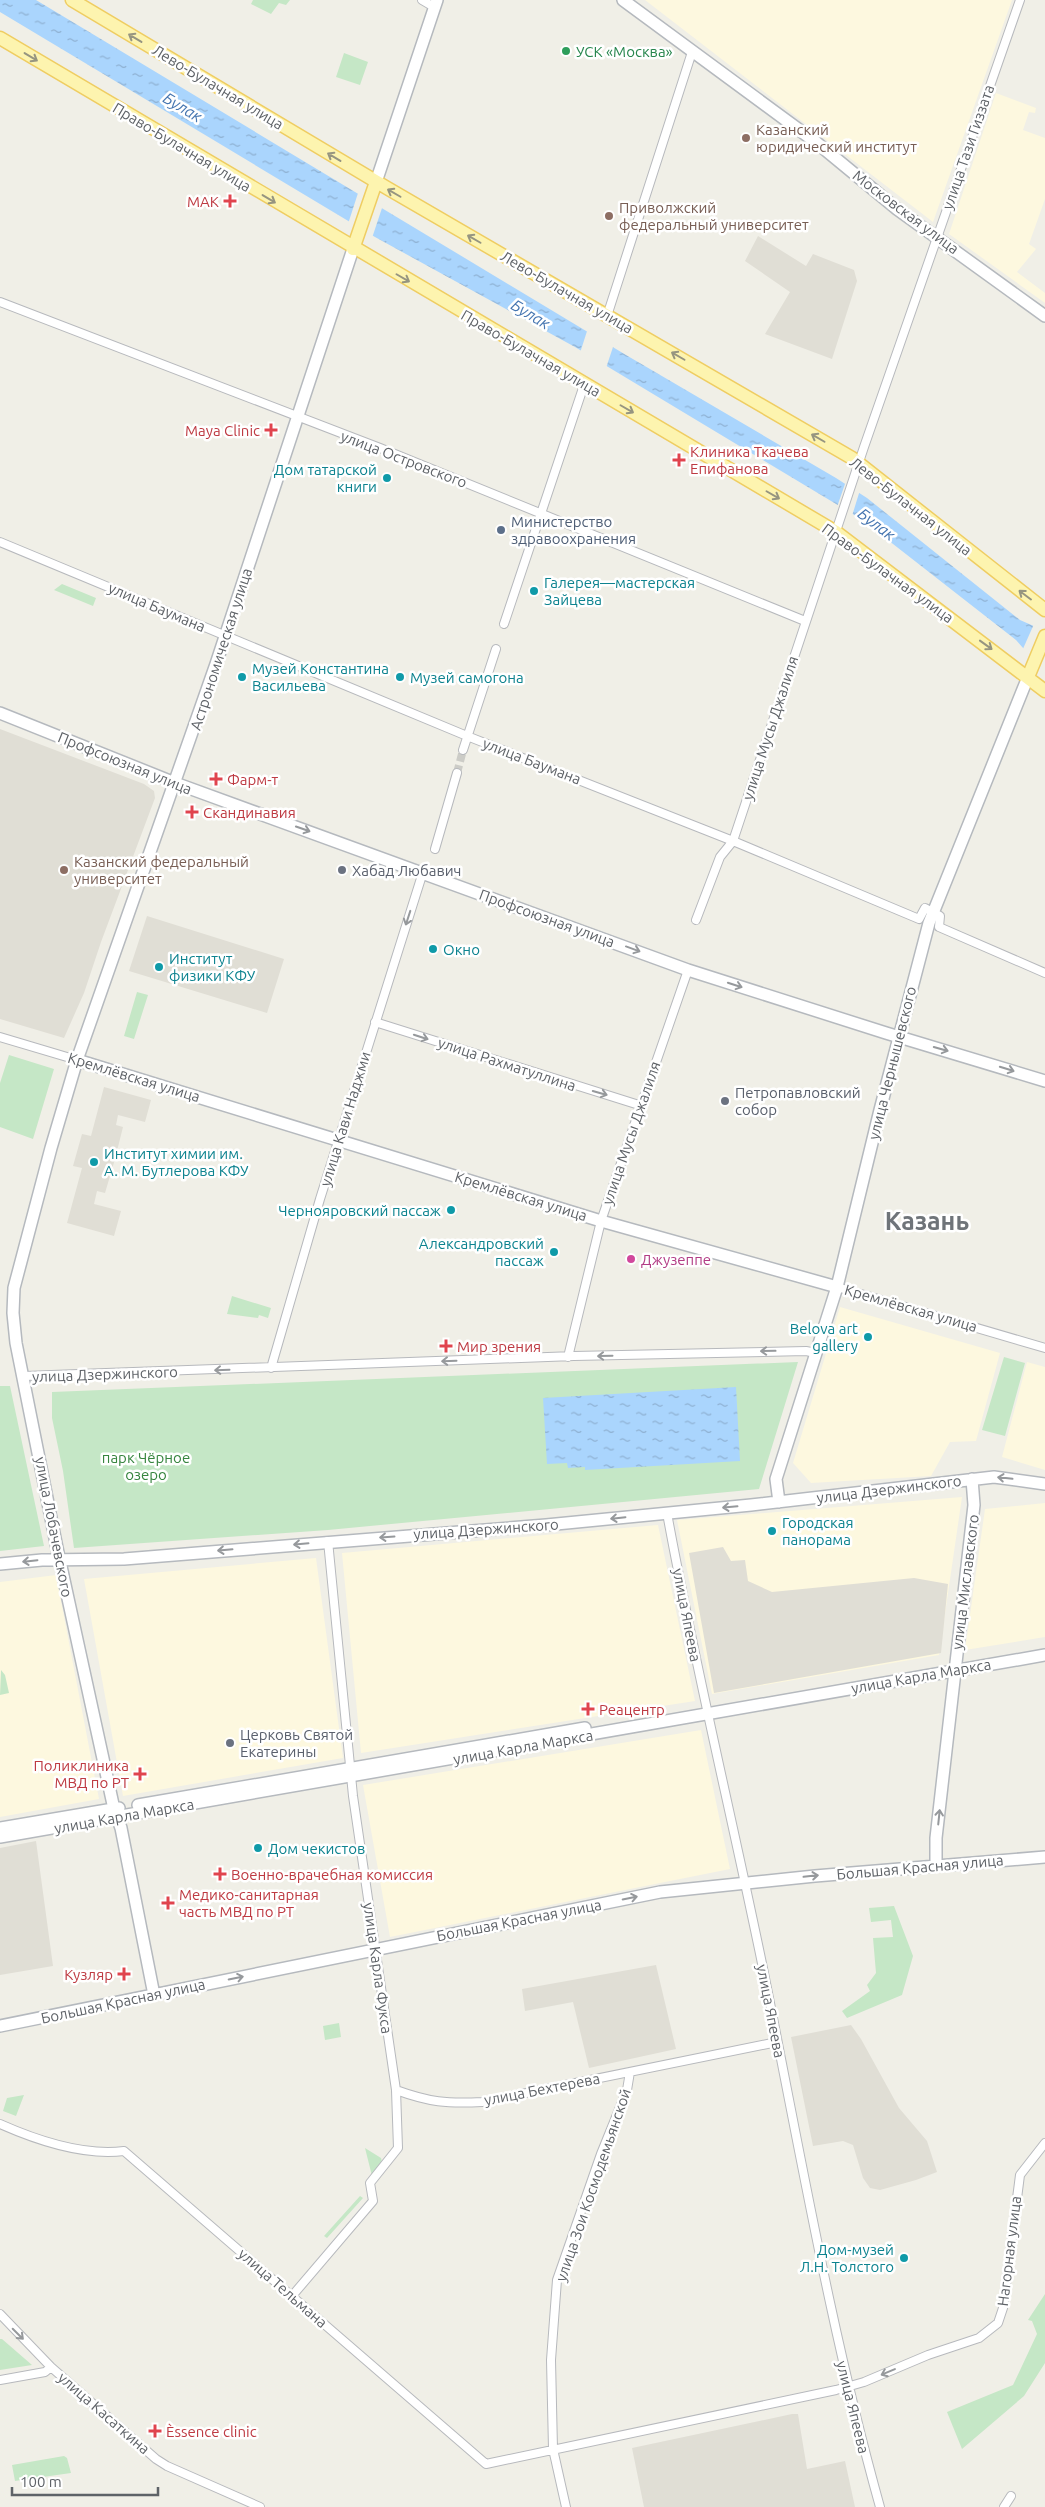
<svg xmlns="http://www.w3.org/2000/svg" width="1045" height="2507" viewBox="0 0 1045 2507" font-family="Ubuntu,sans-serif">
<style>
.commercial{fill:#fdf8df}
.education{fill:#e0ded5}
.green{fill:#c5e7c6}
.water{fill:url(#water-ripples)}
.pier{fill:#f0efe7}
.lines{fill:none;stroke-linecap:round;stroke-linejoin:round}
.street-tunnel{stroke:#ccccc7;stroke-width:8;stroke-dasharray:8 4;stroke-linecap:butt}
.street-casing{stroke:#b7b9bd;stroke-width:10}
.secondary-casing{stroke:#b5b9be;stroke-width:14}
.primary-casing{stroke:#efcd62;stroke-width:15}
.street{stroke:#fff;stroke-width:8}
.secondary{stroke:#fff;stroke-width:11}
.primary{stroke:#fdf4af;stroke-width:12}
.oneway{stroke:#969580}
.oneway2{stroke:#96999c}
.leisure-dot{fill:#2e9e5b;stroke:#fff;stroke-width:2}
.education-dot{fill:#8d6e63;stroke:#fff;stroke-width:2}
.health-dot{fill:#e0444e;stroke:#fff;stroke-width:2}
.culture-dot{fill:#0f9aa8;stroke:#fff;stroke-width:2}
.service-dot{fill:#5c6f8a;stroke:#fff;stroke-width:2}
.worship-dot{fill:#6b7280;stroke:#fff;stroke-width:2}
.hotel-dot{fill:#d1479c;stroke:#fff;stroke-width:2}
.labels{text-anchor:middle;dominant-baseline:central;stroke-width:5;stroke-linejoin:round;paint-order:stroke}
.leisure-label{font-size:15px;fill:#27864d;stroke:#fff;text-anchor:start}
.street-label{font-size:15px;fill:#5e6267;stroke:#fff}
.education-label{font-size:15px;fill:#785e54;stroke:#fff;text-anchor:start}
.health-label{font-size:15px;fill:#be3a42;stroke:#fff;text-anchor:start}
.culture-label{font-size:15px;fill:#0d838f;stroke:#fff;text-anchor:start}
.service-label{font-size:15px;fill:#4e5e75;stroke:#fff;text-anchor:start}
.worship-label{font-size:15px;fill:#5b616d;stroke:#fff;text-anchor:start}
.hotel-label{font-size:15px;fill:#b23c85;stroke:#fff;text-anchor:start}
.park-label{font-size:15px;fill:#37853f;stroke:#fff}
.water-label{font-size:16px;font-style:italic;fill:#4575b0;stroke:#fff}
.town-label{font-size:25px;font-weight:bold;fill:#6f7479;stroke:#fff}
</style>
<defs>
<pattern id="water-ripples" width="26" height="14" patternUnits="userSpaceOnUse" patternTransform="scale(1.25)"><rect width="26" height="14" fill="#aad5fd"/><path d="M2 4q2-2 4 0t4 0M15 11q2-2 4 0t4 0" fill="none" stroke="#8eb0d1"/></pattern>
</defs>
<rect width="100%" height="100%" fill="#f0efe7"/>
<!-- commercial -->
<path class="commercial" d="M645,0H1012L933,222Z
M996,93L1036,108L1035,113L1029,112L1023,130L1045,138V199L1029,244L1036,249L1017,272L1045,293V303L949,234Z
M840,1307L1000,1353L976,1441L950,1442L931,1476L811,1483L793,1463Z
M1027,1362L1045,1367V1470L1002,1457Z
M962,1497L939,1655L712,1694L677,1520Z
M1045,1503V1637L965,1650L985,1509Z
M658,1525L695,1701L361,1753L342,1553Z
M316,1558L343,1758L123,1796L84,1579Z
M56,1575L99,1799L0,1817V1582Z
M701,1730L730,1869L390,1937L363,1785Z"/>
<!-- education -->
<path class="education" d="M758,236L806,266L813,254L854,270L857,281L832,359L765,334L790,292L745,261Z
M0,729L144,784L154,791L155,798L101,942L84,993L64,1038L0,1019Z
M147,916L284,959L267,1013L129,971Z
M104,1087L151,1100L145,1122L118,1115L116,1125L123,1127L115,1159L105,1193L97,1191L94,1204L121,1211L114,1236L67,1223L82,1168L73,1166L82,1134L91,1136Z
M723,1547L731,1561L745,1560L748,1581L772,1592L914,1578L948,1584L941,1653L714,1693L689,1553Z
M36,1841L53,1966L0,1975V1848Z
M656,1965L676,2049L589,2068L573,2002L525,2011L522,1989Z
M851,2025L861,2039L899,2108L927,2141L937,2172L916,2180L880,2190L870,2188L863,2178L853,2145L843,2141L813,2146L791,2037Z
M792,2414H798L807,2469L845,2461L855,2507H644L632,2448Z"/>
<!-- green -->
<path class="green" d="M253,0H290L286,5L279,3L271,14L251,4Z
M344,53L368,62L360,85L336,77Z
M62,584L96,598L93,606L54,590Z
M137,992L148,995L134,1039L124,1036Z
M9,1055L54,1069L33,1139L0,1127V1083Z
M232,1296L271,1308L268,1318L259,1315L258,1318L227,1314Z
M1004,1357L1025,1363L1005,1436L982,1430Z
M798,1362L759,1489L328,1530L74,1548L63,1471L52,1418V1392Z
M0,1386H10L44,1546L0,1551Z
M1,1670L5,1675L9,1693L0,1695Z
M894,1906L913,1956L902,1995L847,2018L842,2011L870,1991L867,1985L876,1973L873,1938L893,1937L891,1920L871,1922L869,1908Z
M339,2023L341,2037L325,2040L323,2026Z
M24,2095L16,2116L3,2111L7,2098Z
M365,2148L381,2158L382,2162L372,2176Z
M360,2196L363,2198L327,2238L324,2236Z
M1045,2294V2363L1024,2396L962,2449L947,2412L1013,2385L1037,2334L1032,2321L1028,2320Z
M0,2339H2L32,2365L0,2370Z
M64,2456L67,2458L71,2473L15,2481L12,2465Z"/>
<!-- water -->
<path class="water" d="M0,0H36L626,355L836,478L867,498L1020,620L1045,631V673L1016,640L861,519L575,347L375,237L0,12Z
M736,1387L740,1461L585,1470V1467L568,1468L567,1463L547,1464L543,1398Z"/>
<!-- pier -->
<path class="pier" d="M359,190L383,205L372,238L348,224Z
M588,328L614,344L606,368L580,353Z
M846,481L860,490L852,516L837,507Z
M1034,624L1045,629V676L1022,651Z"/>
<g class="lines">
<!-- street-tunnel -->
<path class="street-tunnel" d="M457,773L463,750"/>
<defs>
<path id="street" d="M422,0L434,7
M0,302L380,448L805,621
M607,316L692,52
M0,542L467,736L733,841L919,919L925,908L940,916L939,927L1045,973
M504,624L584,385
M463,750L496,649
M435,849L457,773
M696,920L720,857L733,841L864,447L1020,0
M375,1022L639,1105
M0,1037L77,1060
M837,1287L1045,1348
M568,1357L601,1221L688,970
M271,1368L320,1199L423,872
M24,1376L574,1356L806,1351L816,1353
M667,1513C696,1672 735,1829 767,1988C802,2162 832,2336 880,2507
M396,2090C429,2102 447,2104 482,2102L777,2042
M0,2124C36,2140 84,2156 124,2151L486,2464L836,2390L864,2382L928,2355L979,2338L998,2323L1003,2308L1020,2175L1045,2143
M292,2296L373,2201L370,2183L398,2148L396,2090L353,1796L328,1541
M0,2314L51,2367L156,2459L167,2466L260,2507
M0,2380L45,2372L51,2367
M566,2507L553,2449L551,2360L557,2280L601,2154L627,2090L630,2072
M1004,2507L1011,2496"/>
<path id="secondary" d="M623,0L817,143L897,209L1045,316
M376,182L437,0
M0,713L175,783L688,970L886,1033L1045,1081
M77,1060L601,1221L837,1287
M779,1502L776,1479L837,1287L880,1110L929,923L1028,677
M0,1564L42,1560L124,1559L546,1525L751,1505L994,1477L1045,1484
M138,1805L585,1728
M0,1828L119,1808
M0,1837L1045,1655
M936,1865V1838L974,1505L972,1479
M154,1995L121,1828L114,1809L57,1548L16,1343L13,1313L14,1288L51,1148L77,1060L216,664L353,249
M0,2026L660,1892L815,1876L1045,1857"/>
<path id="primary" d="M72,0L387,188L852,458L1045,610
M0,38L836,532L1045,691
M353,249L376,182
M1028,677L1045,636"/>
</defs>
<!-- street casing -->
<use href="#street" class="street-casing"/>
<!-- secondary casing -->
<use href="#secondary" class="secondary-casing"/>
<!-- primary casing -->
<use href="#primary" class="primary-casing"/>
<!-- street -->
<use href="#street" class="street"/>
<!-- secondary -->
<use href="#secondary" class="secondary"/>
<!-- primary -->
<use href="#primary" class="primary"/>
</g>
<!-- one-way arrows -->
<defs><path id="oneway-shaft" d="M-6 0H5M1.5-3L5.5 0L1.5 3" fill="none" stroke-width="1.6" stroke-linecap="round" stroke-linejoin="round" transform="scale(1.25)"/></defs>
<g class="oneway">
<use href="#oneway-shaft" transform="translate(135 38) rotate(-149)"/>
<use href="#oneway-shaft" transform="translate(31 57) rotate(31)"/>
<use href="#oneway-shaft" transform="translate(334 157) rotate(-149)"/>
<use href="#oneway-shaft" transform="translate(394 193) rotate(-150)"/>
<use href="#oneway-shaft" transform="translate(269 199) rotate(31)"/>
<use href="#oneway-shaft" transform="translate(474 239) rotate(-150)"/>
<use href="#oneway-shaft" transform="translate(403 278) rotate(30)"/>
<use href="#oneway-shaft" transform="translate(678 356) rotate(-150)"/>
<use href="#oneway-shaft" transform="translate(627 409) rotate(30)"/>
<use href="#oneway-shaft" transform="translate(818 438) rotate(-150)"/>
<use href="#oneway-shaft" transform="translate(773 495) rotate(30)"/>
<use href="#oneway-shaft" transform="translate(1025 595) rotate(-143)"/>
<use href="#oneway-shaft" transform="translate(986 645) rotate(36)"/>
</g>
<g class="oneway2">
<use href="#oneway-shaft" transform="translate(303 829) rotate(19)"/>
<use href="#oneway-shaft" transform="translate(408 918) rotate(108)"/>
<use href="#oneway-shaft" transform="translate(633 949) rotate(20)"/>
<use href="#oneway-shaft" transform="translate(735 985) rotate(18)"/>
<use href="#oneway-shaft" transform="translate(421 1037) rotate(18)"/>
<use href="#oneway-shaft" transform="translate(941 1049) rotate(16)"/>
<use href="#oneway-shaft" transform="translate(1007 1069) rotate(17)"/>
<use href="#oneway-shaft" transform="translate(600 1093) rotate(16)"/>
<use href="#oneway-shaft" transform="translate(768 1351) rotate(179)"/>
<use href="#oneway-shaft" transform="translate(605 1356) rotate(179)"/>
<use href="#oneway-shaft" transform="translate(449 1361) rotate(178)"/>
<use href="#oneway-shaft" transform="translate(222 1370) rotate(178)"/>
<use href="#oneway-shaft" transform="translate(1005 1478) rotate(-174)"/>
<use href="#oneway-shaft" transform="translate(730 1507) rotate(175)"/>
<use href="#oneway-shaft" transform="translate(618 1518) rotate(174)"/>
<use href="#oneway-shaft" transform="translate(387 1537) rotate(176)"/>
<use href="#oneway-shaft" transform="translate(301 1544) rotate(175)"/>
<use href="#oneway-shaft" transform="translate(225 1550) rotate(175)"/>
<use href="#oneway-shaft" transform="translate(30 1561) rotate(174)"/>
<use href="#oneway-shaft" transform="translate(939 1817) rotate(-84)"/>
<use href="#oneway-shaft" transform="translate(811 1876) rotate(-6)"/>
<use href="#oneway-shaft" transform="translate(630 1898) rotate(-11)"/>
<use href="#oneway-shaft" transform="translate(236 1978) rotate(-11)"/>
<use href="#oneway-shaft" transform="translate(18 2334) rotate(45)"/>
<use href="#oneway-shaft" transform="translate(888 2372) rotate(157)"/>
</g>
<!-- markers -->
<circle class="leisure-dot" cx="566" cy="51" r="5"/>
<g class="education-dot">
<circle cx="746" cy="138" r="5"/>
<circle cx="609" cy="216" r="5"/>
<circle cx="64" cy="870" r="5"/>
</g>
<g class="health-dot">
<path d="M227.5 193.5h5v5h5v5h-5v5h-5v-5h-5v-5h5z"/>
<path d="M268.5 422.5h5v5h5v5h-5v5h-5v-5h-5v-5h5z"/>
<path d="M676.5 452.5h5v5h5v5h-5v5h-5v-5h-5v-5h5z"/>
<path d="M213.5 771.5h5v5h5v5h-5v5h-5v-5h-5v-5h5z"/>
<path d="M189.5 804.5h5v5h5v5h-5v5h-5v-5h-5v-5h5z"/>
<path d="M443.5 1338.5h5v5h5v5h-5v5h-5v-5h-5v-5h5z"/>
<path d="M585.5 1701.5h5v5h5v5h-5v5h-5v-5h-5v-5h5z"/>
<path d="M137.5 1766.5h5v5h5v5h-5v5h-5v-5h-5v-5h5z"/>
<path d="M217.5 1866.5h5v5h5v5h-5v5h-5v-5h-5v-5h5z"/>
<path d="M165.5 1895.5h5v5h5v5h-5v5h-5v-5h-5v-5h5z"/>
<path d="M121.5 1966.5h5v5h5v5h-5v5h-5v-5h-5v-5h5z"/>
<path d="M152.5 2423.5h5v5h5v5h-5v5h-5v-5h-5v-5h5z"/>
</g>
<g class="culture-dot">
<circle cx="387" cy="478" r="5"/>
<circle cx="534" cy="591" r="5"/>
<circle cx="242" cy="677" r="5"/>
<circle cx="400" cy="677" r="5"/>
<circle cx="433" cy="949" r="5"/>
<circle cx="159" cy="967" r="5"/>
<circle cx="94" cy="1162" r="5"/>
<circle cx="451" cy="1210" r="5"/>
<circle cx="554" cy="1252" r="5"/>
<circle cx="868" cy="1337" r="5"/>
<circle cx="772" cy="1531" r="5"/>
<circle cx="258" cy="1848" r="5"/>
<circle cx="904" cy="2258" r="5"/>
</g>
<circle class="service-dot" cx="501" cy="530" r="5"/>
<g class="worship-dot">
<circle cx="342" cy="870" r="5"/>
<circle cx="725" cy="1101" r="5"/>
<circle cx="230" cy="1743" r="5"/>
</g>
<circle class="hotel-dot" cx="631" cy="1259" r="5"/>
<g class="labels">
<!-- leisure labels -->
<g class="leisure-label">
<text x="576" y="51">УСК «Москва»</text>
</g>
<!-- street labels -->
<g class="street-label">
<text transform="translate(218 87) rotate(31)">Лево-Булачная улица</text>
<text transform="translate(182 147) rotate(31)">Право-Булачная улица</text>
<text transform="translate(968 147) rotate(-71)">улица Тази Гиззата</text>
<text transform="translate(906 212) rotate(37)">Московская улица</text>
<text transform="translate(567 292) rotate(30)">Лево-Булачная улица</text>
<text transform="translate(531 353) rotate(30)">Право-Булачная улица</text>
<text transform="translate(404 459) rotate(21)">улица Островского</text>
<text transform="translate(911 506) rotate(38)">Лево-Булачная улица</text>
<text transform="translate(888 573) rotate(36)">Право-Булачная улица</text>
<text transform="translate(157 607) rotate(23)">улица Баумана</text>
<text transform="translate(221 649) rotate(-72)">Астрономическая улица</text>
<text transform="translate(770 728) rotate(-72)">улица Мусы Джалиля</text>
<text transform="translate(532 761) rotate(21)">улица Баумана</text>
<text transform="translate(125 763) rotate(22)">Профсоюзная улица</text>
<text transform="translate(547 918) rotate(20)">Профсоюзная улица</text>
<text transform="translate(892 1063) rotate(-76)">улица Чернышевского</text>
<text transform="translate(507 1064) rotate(18)">улица Рахматуллина</text>
<text transform="translate(134 1077) rotate(17)">Кремлёвская улица</text>
<text transform="translate(345 1119) rotate(-73)">улица Кави Наджми</text>
<text transform="translate(631 1133) rotate(-71)">улица Мусы Джалиля</text>
<text transform="translate(521 1196) rotate(17)">Кремлёвская улица</text>
<text transform="translate(911 1308) rotate(16)">Кремлёвская улица</text>
<text transform="translate(105 1374) rotate(-2)">улица Дзержинского</text>
<text transform="translate(889 1489) rotate(-7)">улица Дзержинского</text>
<text transform="translate(54 1527) rotate(79)">улица Лобачевского</text>
<text transform="translate(486 1529) rotate(-4)">улица Дзержинского</text>
<text transform="translate(965 1582) rotate(-83)">улица Миславского</text>
<text transform="translate(687 1615) rotate(79)">улица Япеева</text>
<text transform="translate(921 1676) rotate(-10)">улица Карла Маркса</text>
<text transform="translate(523 1747) rotate(-10)">улица Карла Маркса</text>
<text transform="translate(124 1816) rotate(-10)">улица Карла Маркса</text>
<text transform="translate(920 1867) rotate(-5)">Большая Красная улица</text>
<text transform="translate(519 1920) rotate(-11)">Большая Красная улица</text>
<text transform="translate(378 1968) rotate(82)">улица Карла Фукса</text>
<text transform="translate(123 2001) rotate(-12)">Большая Красная улица</text>
<text transform="translate(771 2011) rotate(79)">улица Япеева</text>
<text transform="translate(542 2089) rotate(-11)">улица Бехтерева</text>
<text transform="translate(593 2185) rotate(-71)">улица Зои Космодемьянской</text>
<text transform="translate(1009 2251) rotate(-83)">Нагорная улица</text>
<text transform="translate(283 2288) rotate(41)">улица Тельмана</text>
<text transform="translate(853 2407) rotate(76)">улица Япеева</text>
<text transform="translate(104 2413) rotate(41)">улица Касаткина</text>
</g>
<!-- education labels -->
<g class="education-label">
<text x="756" y="129">Казанский<tspan x="756" dy="17">юридический институт</tspan></text>
<text x="619" y="207">Приволжский<tspan x="619" dy="17">федеральный университет</tspan></text>
<text x="74" y="861">Казанский федеральный<tspan x="74" dy="17">университет</tspan></text>
</g>
<!-- health labels -->
<g class="health-label">
<text x="219" y="201" text-anchor="end">МАК</text>
<text x="260" y="430" text-anchor="end">Maya Clinic</text>
<text x="690" y="451">Клиника Ткачева<tspan x="690" dy="17">Епифанова</tspan></text>
<text x="227" y="779">Фарм-т</text>
<text x="203" y="812">Скандинавия</text>
<text x="457" y="1346">Мир зрения</text>
<text x="599" y="1709">Реацентр</text>
<text x="129" y="1765" text-anchor="end">Поликлиника<tspan x="129" dy="17">МВД по РТ</tspan></text>
<text x="231" y="1874">Военно-врачебная комиссия</text>
<text x="179" y="1894">Медико-санитарная<tspan x="179" dy="17">часть МВД по РТ</tspan></text>
<text x="113" y="1974" text-anchor="end">Кузляр</text>
<text x="166" y="2431">Èssence clinic</text>
</g>
<!-- culture labels -->
<g class="culture-label">
<text x="377" y="469" text-anchor="end">Дом татарской<tspan x="377" dy="17">книги</tspan></text>
<text x="544" y="582">Галерея—мастерская<tspan x="544" dy="17">Зайцева</tspan></text>
<text x="252" y="668">Музей Константина<tspan x="252" dy="17">Васильева</tspan></text>
<text x="410" y="677">Музей самогона</text>
<text x="443" y="949">Окно</text>
<text x="169" y="958">Институт<tspan x="169" dy="17">физики КФУ</tspan></text>
<text x="104" y="1153">Институт химии им.<tspan x="104" dy="17">А. М. Бутлерова КФУ</tspan></text>
<text x="441" y="1210" text-anchor="end">Чернояровский пассаж</text>
<text x="544" y="1243" text-anchor="end">Александровский<tspan x="544" dy="17">пассаж</tspan></text>
<text x="858" y="1328" text-anchor="end">Belova art<tspan x="858" dy="17">gallery</tspan></text>
<text x="782" y="1522">Городская<tspan x="782" dy="17">панорама</tspan></text>
<text x="268" y="1848">Дом чекистов</text>
<text x="894" y="2249" text-anchor="end">Дом-музей<tspan x="894" dy="17">Л.Н. Толстого</tspan></text>
</g>
<!-- service labels -->
<g class="service-label">
<text x="511" y="521">Министерство<tspan x="511" dy="17">здравоохранения</tspan></text>
</g>
<!-- worship labels -->
<g class="worship-label">
<text x="352" y="870">Хабад Любавич</text>
<text x="735" y="1092">Петропавловский<tspan x="735" dy="17">собор</tspan></text>
<text x="240" y="1734">Церковь Святой<tspan x="240" dy="17">Екатерины</tspan></text>
</g>
<!-- hotel labels -->
<g class="hotel-label">
<text x="641" y="1259">Джузеппе</text>
</g>
<!-- park labels -->
<g class="park-label">
<text x="146" y="1457">парк Чёрное<tspan x="146" dy="17">озеро</tspan></text>
</g>
<!-- water labels -->
<g class="water-label">
<text transform="translate(183 107) rotate(31)">Булак</text>
<text transform="translate(531 314) rotate(31)">Булак</text>
<text transform="translate(877 524) rotate(37)">Булак</text>
</g>
<!-- town labels -->
<g class="town-label">
<text x="927" y="1221">Казань</text>
</g>
</g>
<!-- scale -->
<path d="M12 2487v8h146v-8" fill="none" stroke="#5e6267" stroke-width="2.5"/>
<text x="20" y="2487" font-size="15" fill="#5e6267" stroke="#ffffff" stroke-width="4" paint-order="stroke">100 m</text>
</svg>
